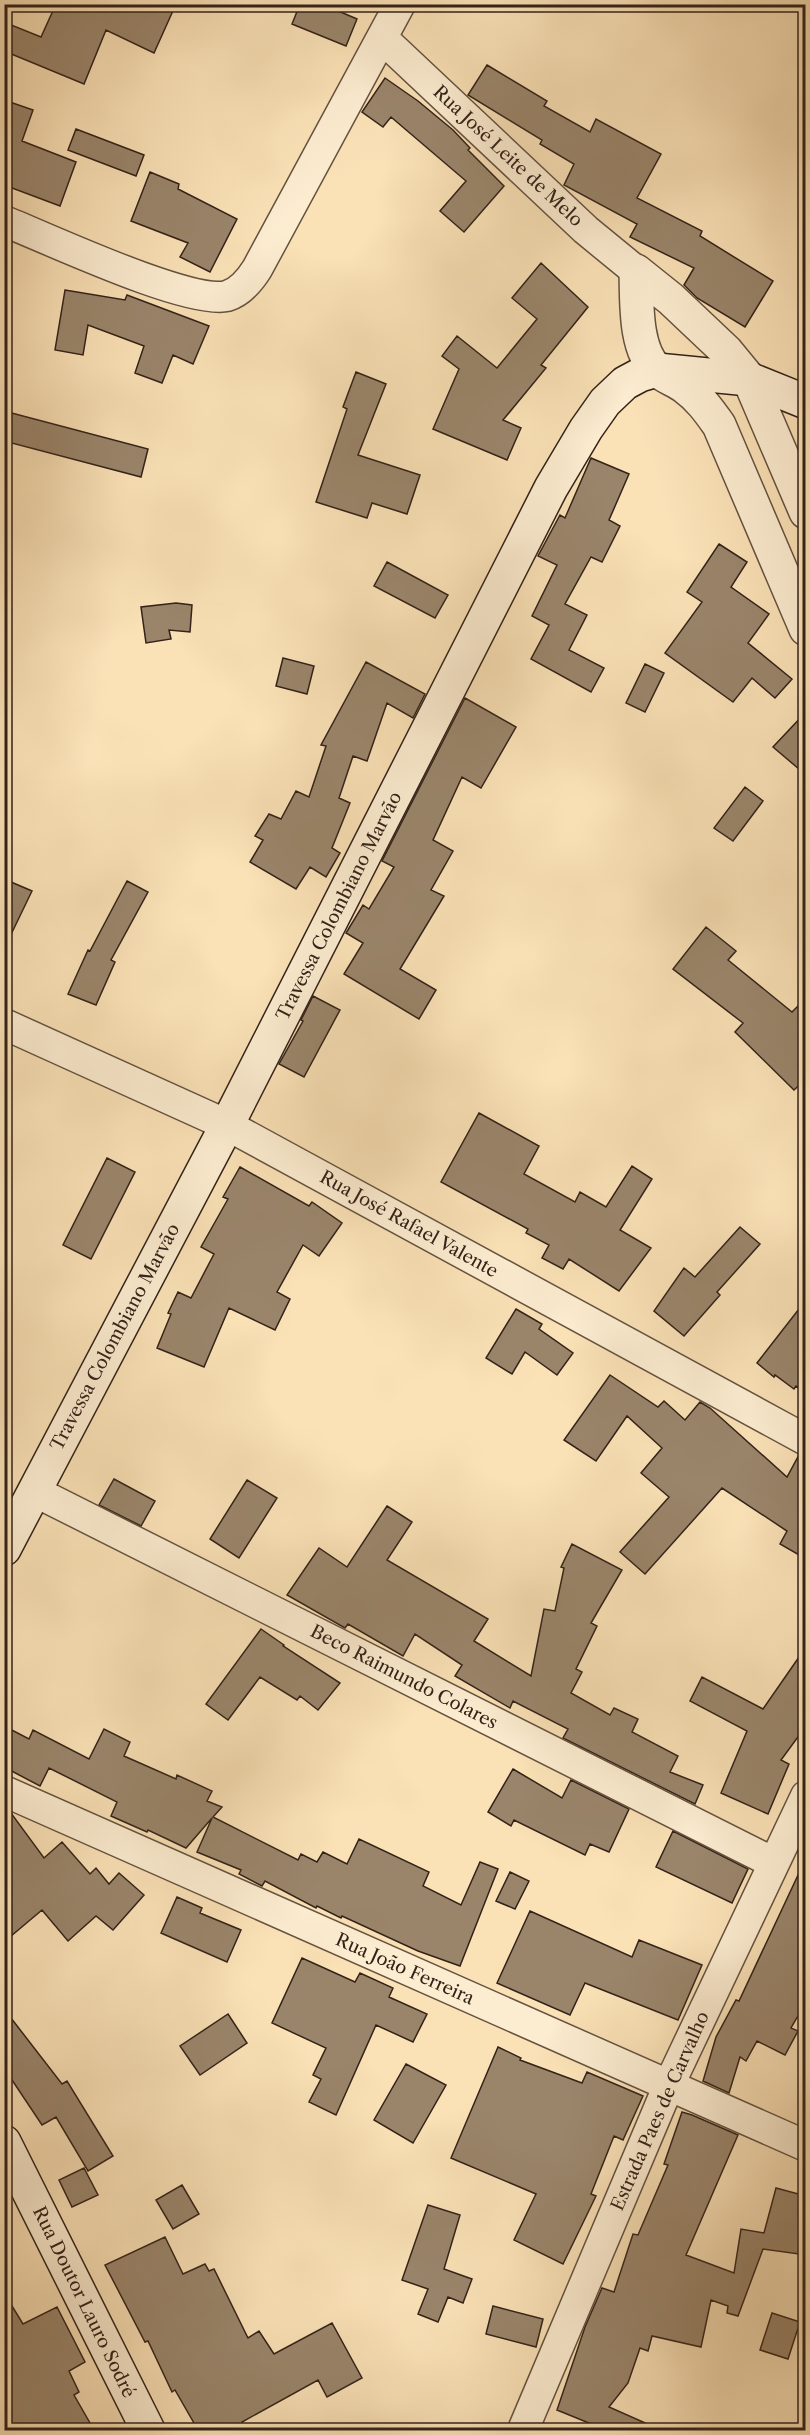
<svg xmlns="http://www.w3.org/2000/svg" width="810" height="2435" viewBox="0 0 810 2435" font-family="'Libre Caslon Text',serif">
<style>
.building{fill:#9a856b;stroke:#332219;stroke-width:1.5}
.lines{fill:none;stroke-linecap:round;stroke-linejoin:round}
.minor-casing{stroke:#655240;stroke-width:33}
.tertiary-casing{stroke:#655240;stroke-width:36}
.secondary-casing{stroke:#332219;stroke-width:36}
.minor{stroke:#fcecd0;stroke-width:30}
.tertiary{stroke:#fcecd0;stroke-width:33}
.secondary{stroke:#fcecd0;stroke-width:33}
.labels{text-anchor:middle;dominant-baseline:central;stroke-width:4.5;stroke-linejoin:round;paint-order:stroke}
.street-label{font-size:18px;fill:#332219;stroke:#fcecd0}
</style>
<rect width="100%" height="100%" fill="#fae1b6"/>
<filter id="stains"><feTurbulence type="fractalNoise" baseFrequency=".00333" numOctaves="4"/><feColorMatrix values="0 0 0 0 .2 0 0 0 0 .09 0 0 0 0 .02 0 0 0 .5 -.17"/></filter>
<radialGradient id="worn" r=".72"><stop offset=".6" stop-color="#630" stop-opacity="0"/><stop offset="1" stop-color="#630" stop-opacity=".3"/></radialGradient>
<!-- building -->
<path class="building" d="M56,4H176L154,53L106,30L84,84L4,51V22L41,37Z
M300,4H322L357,19L346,46L292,24Z
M487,65L547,101L544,106L590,132L596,119L661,154L637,198L702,231L700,236L773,281L745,327L697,298L684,285L694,268L630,237L637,224L564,185L574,164L540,144L542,140L468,95Z
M385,78L418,101L453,130L470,148L468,150L504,186L464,232L440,211L466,181L391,117L383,127L362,112Z
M4,100L33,110L22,141L76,162L60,206L4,185Z
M76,129L144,155L136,176L68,150Z
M150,172L179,184L178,189L237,219L210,272L180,257L188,243L131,221Z
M541,263L588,307L541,365L546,368L503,420L521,428L507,460L433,429L459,369L442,356L457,336L497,368L537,319L512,298Z
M65,290L125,300L127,295L209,326L193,364L173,355L162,383L135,373L144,346L88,325L83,355L55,350Z
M356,372L386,384L358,455L420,475L407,514L372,503L367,518L316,502L347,409L343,407Z
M4,411L148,449L141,477L4,441Z
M591,458L629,474L609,520L620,526L602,562L591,557L565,604L587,615L569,650L604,668L591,692L531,659L549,625L532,616L557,565L538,556L560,515L565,518Z
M719,544L747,562L731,587L769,614L748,643L792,679L775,698L752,678L733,702L665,653L702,602L687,592Z
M387,562L448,595L435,618L374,586Z
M176,603L192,605L190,632L169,630L171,639L146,643L141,607Z
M283,658L314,666L307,694L276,686Z
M366,662L425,694L413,718L387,703L367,761L353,756L339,798L350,803L332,848L340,853L326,877L310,867L296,889L250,862L263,840L255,836L269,814L281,819L296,791L309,797L326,746L321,745Z
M645,664L664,673L645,712L626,703Z
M465,698L516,727L481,788L462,777L433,840L453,851L431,890L444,896L400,969L436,990L419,1019L344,974L363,943L346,933L363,905L369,909L394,867L382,861Z
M806,712V775L773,747Z
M745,787L763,801L733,841L714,828Z
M4,879L32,891L4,949Z
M127,881L148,892L111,960L115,962L96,1005L68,994L88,950L90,951Z
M706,927L736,951L728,960L792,1012L806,998V1079L794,1090L735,1032L743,1023L673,969Z
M313,996L340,1010L304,1077L279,1064L303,1021L301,1020Z
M479,1113L539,1146L524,1174L575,1202L580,1192L606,1207L632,1166L652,1179L620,1230L651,1248L619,1291L569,1259L563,1269L542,1258L549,1245L526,1233L528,1229L441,1182Z
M107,1158L135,1172L91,1259L63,1245Z
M240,1167L309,1206L312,1202L342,1223L319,1256L303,1245L277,1292L290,1299L275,1330L229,1308L204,1367L157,1348L171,1314L168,1313L178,1292L191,1298L214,1254L201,1247L228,1199L223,1197Z
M740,1227L760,1244L717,1292L720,1295L684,1336L654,1311L684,1268L695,1277Z
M806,1300V1393L796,1386L794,1389L775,1375L774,1377L757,1363Z
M516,1309L542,1324L539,1329L573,1353L557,1375L525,1352L512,1374L486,1358Z
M610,1375L658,1407L664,1401L685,1420L700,1402L710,1408L787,1477L799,1455L806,1457V1559L780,1544L787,1531L722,1488L645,1574L620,1552L669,1497L641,1473L662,1448L627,1416L596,1461L564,1440Z
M114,1479L155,1501L141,1526L99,1505Z
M247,1480L277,1498L239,1558L210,1539Z
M387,1506L412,1522L387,1560L488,1619L474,1641L531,1676L544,1609L555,1611L564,1568L561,1567L572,1544L622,1570L591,1623L597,1626L576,1669L582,1672L571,1693L610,1715L614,1708L638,1719L632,1732L678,1756L670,1772L703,1785L695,1804L563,1738L568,1729L513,1701L510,1708L455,1676L462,1665L415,1634L403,1656L348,1624L345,1628L287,1595L319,1548L347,1567Z
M261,1629L284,1645L283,1646L340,1683L318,1710L300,1696L297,1700L260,1677L228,1720L206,1704Z
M806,1647V1726L781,1760L789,1764L768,1814L721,1793L747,1731L690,1701L702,1677L763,1709Z
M4,1726L29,1739L33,1730L89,1759L104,1729L130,1742L124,1756L176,1779L177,1775L212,1791L207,1801L222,1807L213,1817L298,1860L301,1854L317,1862L323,1852L347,1864L359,1839L429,1872L423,1886L461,1905L480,1862L498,1869L460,1966L418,1951L342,1916L341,1918L317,1906L316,1908L265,1881L262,1886L239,1874L241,1870L197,1852L212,1818L186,1848L148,1830L147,1832L111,1816L117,1802L49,1768L40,1786L4,1767Z
M513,1769L562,1798L571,1780L629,1809L609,1852L590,1844L585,1855L514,1820L511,1826L488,1812Z
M4,1810L11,1813L44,1858L62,1842L90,1874L96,1868L109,1884L119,1873L144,1895L113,1930L96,1916L68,1941L42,1910L4,1942Z
M673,1831L748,1869L732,1903L656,1867Z
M806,1858V2002L791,2028L798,2031L785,2055L757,2041L746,2061L740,2057L729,2093L703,2081L716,2037L736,2000L739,2001Z
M510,1872L529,1881L515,1909L496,1901Z
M177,1897L202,1908L200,1913L241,1930L227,1962L161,1933Z
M530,1911L632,1957L639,1940L702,1965L678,2020L585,1983L570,2015L497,1983Z
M302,1958L355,1982L360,1973L393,1988L389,1997L427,2014L413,2042L376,2025L336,2115L309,2102L321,2079L313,2075L326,2048L272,2023Z
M4,2009L62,2084L67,2081L113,2156L88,2171L56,2117L42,2125L4,2068Z
M228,2014L247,2043L200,2075L180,2046Z
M498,2047L521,2058L520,2060L582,2083L587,2072L643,2096L623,2140L614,2136L591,2194L596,2196L563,2264L514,2240L536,2194L451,2158Z
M406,2064L446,2085L413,2143L374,2120Z
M682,2112L692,2115L738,2135L686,2255L734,2273L741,2229L764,2233L776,2188L806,2196V2255L763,2249L738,2316L727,2313L728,2306L711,2300L701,2347L652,2336L648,2351L640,2348L628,2383L609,2407L661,2430H606L557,2410L585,2327L602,2288L614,2292L633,2234L638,2235L668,2165L664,2164Z
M84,2168L98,2195L72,2207L59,2180Z
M182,2185L199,2214L173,2229L156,2200Z
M428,2205L460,2215L444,2269L472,2279L463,2303L448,2297L438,2322L418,2314L428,2289L402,2280Z
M165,2237L183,2274L205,2264L209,2271L214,2269L248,2338L259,2331L274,2354L332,2323L362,2378L327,2397L318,2380L242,2422L247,2430H198L175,2390L172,2392L148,2341L145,2342L105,2265Z
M4,2293L23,2324L57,2307L85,2362L69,2371L79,2392L74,2395L94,2430H4Z
M493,2306L543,2319L536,2347L486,2334Z
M772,2313L800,2322L788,2359L760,2350Z"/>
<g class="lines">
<defs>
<path id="minor" d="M382,38L586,230L636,271
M4,221C47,238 189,305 227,296C240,292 250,280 257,269L400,4
M4,1024L227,1125L806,1440
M34,1491L774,1863
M4,1791L806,2146
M523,2430L668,2087L806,1796"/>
<path id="tertiary" d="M636,271C637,300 634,349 657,370C665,377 677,381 685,387C700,398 709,411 719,425L806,629
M636,271L671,299L726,351L749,379L806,512"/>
<path id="secondary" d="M4,1549L227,1125L551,488L586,429L605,402L625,383L640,375L657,370L749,379L806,402
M4,2142L148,2430"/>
</defs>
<!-- minor casing -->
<use href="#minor" class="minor-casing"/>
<!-- tertiary casing -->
<use href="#tertiary" class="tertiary-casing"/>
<!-- secondary casing -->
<use href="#secondary" class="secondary-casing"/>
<!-- minor -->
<use href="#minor" class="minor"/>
<!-- tertiary -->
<use href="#tertiary" class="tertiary"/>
<!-- secondary -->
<use href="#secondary" class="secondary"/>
</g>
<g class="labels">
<!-- street labels -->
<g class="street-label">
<text transform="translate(508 156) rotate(43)">Rua José Leite de Melo</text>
<text transform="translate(339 906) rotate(-63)">Travessa Colombiano Marvão</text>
<text transform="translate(409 1224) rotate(29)">Rua José Rafael Valente</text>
<text transform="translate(115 1337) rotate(-62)">Travessa Colombiano Marvão</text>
<text transform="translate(404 1677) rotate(27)">Beco Raimundo Colares</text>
<text transform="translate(405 1969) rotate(24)">Rua João Ferreira</text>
<text transform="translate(660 2111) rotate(-66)">Estrada Paes de Carvalho</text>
<text transform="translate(84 2302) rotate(64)">Rua Doutor Lauro Sodré</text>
</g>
</g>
<!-- margin -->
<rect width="810" height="2435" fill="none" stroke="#fae1b6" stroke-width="24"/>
<rect x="6" y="6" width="798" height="2423" fill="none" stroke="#332219" stroke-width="3"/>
<rect x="12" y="12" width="786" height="2411" fill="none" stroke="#332219" stroke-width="1.5"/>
<rect width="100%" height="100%" filter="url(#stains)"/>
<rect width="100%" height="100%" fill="url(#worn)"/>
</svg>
